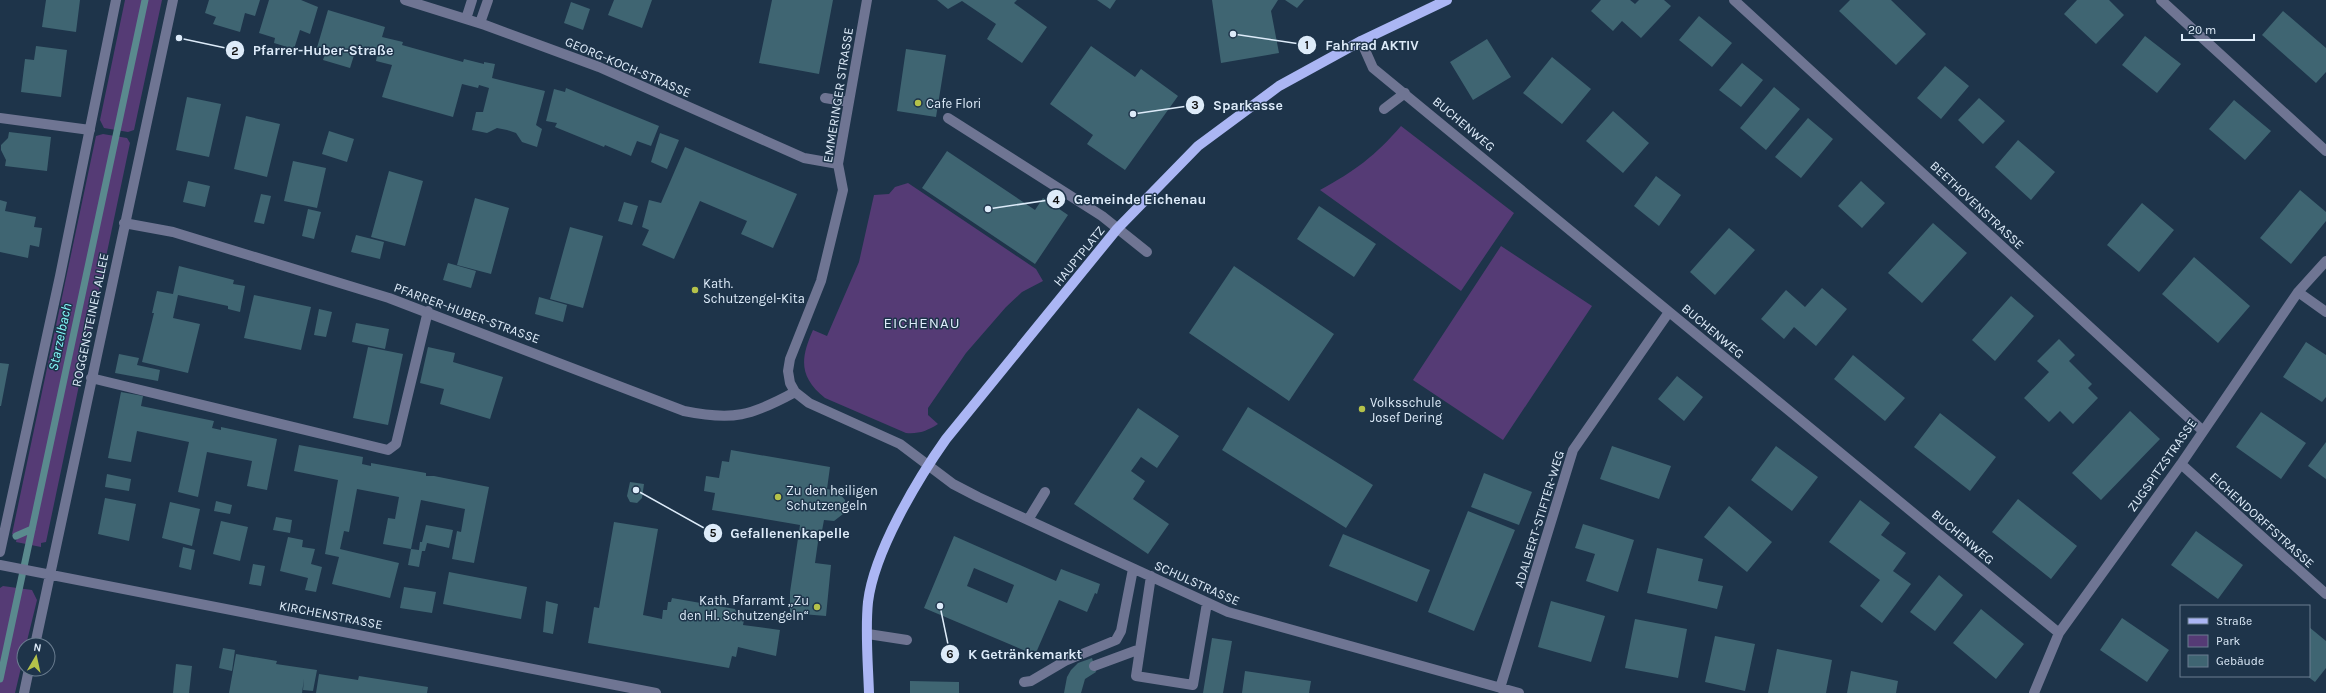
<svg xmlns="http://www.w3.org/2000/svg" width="2326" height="693" viewBox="0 0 2326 693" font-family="Karla,sans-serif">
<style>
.green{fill:#553b75}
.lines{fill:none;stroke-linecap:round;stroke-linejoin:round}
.stream{stroke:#5a8a8e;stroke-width:7}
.building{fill:#3f6572;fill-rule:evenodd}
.minor{stroke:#6f7593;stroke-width:10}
.major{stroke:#abb6f4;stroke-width:10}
.poi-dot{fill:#b5c24a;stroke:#1e344a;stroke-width:1.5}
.labels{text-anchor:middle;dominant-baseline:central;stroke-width:3;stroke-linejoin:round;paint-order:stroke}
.street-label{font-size:13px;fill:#ddebf9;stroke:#1e344a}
.poi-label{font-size:13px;fill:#ddebf9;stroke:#1e344a;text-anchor:start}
.water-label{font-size:14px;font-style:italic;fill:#85fbfc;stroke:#1e344a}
.quarter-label{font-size:15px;letter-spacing:1px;fill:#ddebf9;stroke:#1e344a}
.leader{fill:none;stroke:#ddebf9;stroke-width:1.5}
.callout-dot{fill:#ddebf9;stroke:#1e344a;stroke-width:1.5}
.mark-label{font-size:12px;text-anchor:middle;font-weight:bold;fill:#111}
.callout-label{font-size:14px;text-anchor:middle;font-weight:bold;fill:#ddebf9;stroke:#1e344a;stroke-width:3;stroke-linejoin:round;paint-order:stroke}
</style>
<rect width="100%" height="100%" fill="#1e344a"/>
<!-- green -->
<path class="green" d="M125,0H162L134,130L128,132L104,128L100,120Z
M1401,126L1514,213L1461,291L1320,190C1355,171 1375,156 1401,126Z
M103,134L127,138L130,143L46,542L41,543V547L16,542L17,537L12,534L96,136Z
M908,183L1036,269L1043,281L1022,292L1006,307L966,353L928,408V415L938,424C927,431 919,434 906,433L825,398C799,377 800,359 813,330L827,336L859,262L874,195L889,194L895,187Z
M1501,246L1592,306L1503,440L1413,380Z
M3,586L32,590L37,600L26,645H24V655L15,693H0V588Z"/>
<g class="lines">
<!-- stream -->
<path class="stream" d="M16,536L32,529
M0,679L145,0"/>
</g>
<!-- building -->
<path class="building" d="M46,0H80L76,32L42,27Z
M209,0H260L255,16L245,13L240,32L213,24L216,17L205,13Z
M269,0H301L318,7L310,34L300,30L294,49L274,43L275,38L259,33Z
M614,0H652L642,28L608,15Z
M772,0H833L819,74L759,63Z
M937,0H1017L1014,3L1047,27L1022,63L987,39L996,24L962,1L948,9Z
M1097,0H1116L1110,9Z
M1212,0H1278L1271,11L1279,53L1221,63Z
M1285,0H1304L1297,8Z
M1601,0H1630L1635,4L1639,0H1664L1671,6L1641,38L1622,21L1613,31L1591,11Z
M1850,0H1891L1926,34L1896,65L1839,11Z
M2077,0H2109L2124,15L2096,44L2064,14Z
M571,2L590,9L583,30L564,23Z
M328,10L385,27L382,37L403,42L402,45L463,62L464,59L484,64V62L495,64L492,78L545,91L536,125L542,129L537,147L522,142L516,133L507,130L497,128L487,133L472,130L476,112H483L489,88L479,85L478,88L462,84L453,117L382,97L392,65L376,61L377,56L356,49L350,68L323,60L325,54L316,51Z
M2283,11L2326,48V72L2316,83L2262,35Z
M1699,16L1732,43L1712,67L1679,40Z
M2145,36L2181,64L2157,93L2122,65Z
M1487,39L1511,77L1473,100L1450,62Z
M36,46L67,50L61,97L21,92L25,59L34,60Z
M1091,46L1135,77L1141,69L1178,96L1125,170L1087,144L1093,135L1050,104Z
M906,49L946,55L936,117L897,111Z
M1552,57L1591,89L1562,124L1523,93Z
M1742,63L1763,80L1741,107L1719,90Z
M1945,66L1969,86L1941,119L1917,98Z
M1774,87L1800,109L1766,150L1740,128Z
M566,88L659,126L651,146L637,141L631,156L605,145L604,147L555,127L557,123L546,121L554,89L565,92Z
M187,97L221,104L209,157L176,150Z
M1979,98L2005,121L1983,144L1958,120Z
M2234,100L2271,131L2245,160L2209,129Z
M1613,111L1649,143L1623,173L1586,141Z
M246,116L280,124L267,177L234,169Z
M1808,118L1833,139L1801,178L1775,157Z
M329,131L354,139L347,162L322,154Z
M9,132L51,137L47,171L5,166L6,160L1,150V145L8,138Z
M660,133L679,140L667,169L651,162Z
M2018,140L2055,172L2031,200L1995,167Z
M685,147L797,194L773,248L741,234L747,221L700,201L674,259L642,245L649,230L642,227L649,200L661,203Z
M947,151L1035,210L1043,198L1068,215L1035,264L922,188Z
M293,161L326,168L317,208L284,201Z
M389,171L423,181L405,246L371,237Z
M1656,176L1681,195L1659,226L1634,206Z
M188,181L210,186L205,207L183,202Z
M1861,181L1885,203L1862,228L1838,206Z
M2300,190L2326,212V221L2291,264L2260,238Z
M261,194L271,196L264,224L254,222Z
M475,198L509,208L491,274L457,265Z
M0,200L7,202L5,211L36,217L34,227L42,228L39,247L30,245L28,258L0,252Z
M624,202L638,206L632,225L618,221Z
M2142,203L2174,230L2139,272L2107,245Z
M1319,206L1376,244L1354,277L1297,239Z
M308,209L321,212L314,239L302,236Z
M1933,223L1967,253L1922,303L1888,273Z
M570,227L603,236L583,308L550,299Z
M1729,228L1755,250L1715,295L1690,272Z
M356,235L384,242L380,259L351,252Z
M2194,257L2250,306L2218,343L2162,294Z
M448,263L476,271L471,288L443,280Z
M179,266L234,280L233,284L245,286L240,312L228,309V306L178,295L173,318L200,324L188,373L142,362L154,313H152L157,291L173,294Z
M1234,266L1334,334L1289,401L1189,333Z
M1822,288L1847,309L1816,346L1794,327L1784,339L1761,319L1786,290L1805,307Z
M254,295L311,307L301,350L244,338Z
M2011,296L2034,316L1995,361L1972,340Z
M539,297L567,305L563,322L535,314Z
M319,309L332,312L326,337L314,335Z
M356,323L389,329L385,349L352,342Z
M2059,339L2075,355L2069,361L2092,384L2088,388L2098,398L2073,424L2060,411L2049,422L2024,398L2049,372L2037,361Z
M2306,342L2326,355V397L2322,402L2283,377Z
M368,347L403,354L388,425L353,418Z
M428,347L455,353L453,362L503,377L490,419L440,404L444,389L420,383Z
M119,354L139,358L137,365L160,370L158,381L115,373Z
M1853,355L1905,398L1885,421L1834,379Z
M0,363L9,364L1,406H0Z
M1677,376L1703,397L1684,421L1658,399Z
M121,392L143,396L141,406L214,421L212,428L221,430V427L277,439L267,490L247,486L252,461L207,452L198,497L178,492L189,442L137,431L131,462L108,458Z
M1248,407L1373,485L1346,528L1222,450Z
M1138,408L1179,436L1157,468L1141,457L1131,471L1145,481L1133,499L1169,524L1148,554L1074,504Z
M2130,411L2160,439L2101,500L2072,473Z
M2261,412L2306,443L2281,479L2236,447Z
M1940,413L1996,457L1970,491L1914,447Z
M2326,442V479L2308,466Z
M299,445L363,457L362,464L371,466V463L426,473V476H434L489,487L474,563L452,559L457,531L461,532L465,509L421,500L411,549L383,544L388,518L395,519L399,497L357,489L349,532L344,531L340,549L399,563L390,598L332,584L339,557L325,554L338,480L294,471Z
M1612,446L1671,466L1659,499L1600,479Z
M1776,446L1818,477L1792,511L1751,480Z
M731,450L830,467L827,489L837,491L845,500L843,514L834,521L824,520L821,536L819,535L815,563L831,565L826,616L790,613V592L800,525L712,510L715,493L704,491L706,476L719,478L722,461L729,462Z
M1484,473L1532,492L1519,525L1471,507Z
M107,474L131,479L129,491L105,487Z
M630,482L644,484L642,498L637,503L630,502L627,496Z
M105,498L136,504L129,541L98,534Z
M2018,499L2077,546L2051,579L1992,532Z
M1860,500L1890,523L1881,535L1906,553L1893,571L1911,584L1882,623L1860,606L1880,580L1829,542Z
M216,501L232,505L230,514L214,511Z
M170,502L200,509L192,546L162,538Z
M1729,506L1772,542L1747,572L1704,537Z
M1468,511L1515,530L1474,631L1428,612Z
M276,517L292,520L290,533L273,530Z
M221,521L248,527L240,561L213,554Z
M614,522L658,529L643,615L662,619L663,610H667L668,602H671L672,598L735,609L737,614L745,615L743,625L780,630L776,656L738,647L736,657L732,656L729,668L588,643L594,607L599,608Z
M1583,524L1634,540L1618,592L1586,581L1595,554L1575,548Z
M426,525L453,530L449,548L427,543L425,551H422L419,567L408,565L411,549L419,550L420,542H422Z
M2196,531L2243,565L2218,599L2171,565Z
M1343,534L1430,570L1417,602L1329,566Z
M954,536L1056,581L1061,569L1100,584L1097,594L1095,593L1087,612L1059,600L1035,655L924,608ZM974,568L1014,585L1007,603L967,586Z
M288,537L303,540L302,547L315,549L311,564L322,567L316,592L305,590L308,578L280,571Z
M183,547L195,550L191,570L179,567Z
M1657,548L1703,559L1698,581L1723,586L1717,609L1647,593Z
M253,564L265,566L261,586L249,584Z
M449,572L527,587L521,619L443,604Z
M1939,575L1963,595L1935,631L1910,612Z
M404,587L436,592L432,613L400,608Z
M546,601L558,604L553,634L543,632Z
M1551,601L1605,616L1591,662L1538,647Z
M1981,609L2024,644L1996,679L1953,643Z
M2122,618L2169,650L2147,682L2100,650Z
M1635,619L1687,629L1678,678L1625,668Z
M2309,627L2326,641V668L2315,682L2307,676H2309Z
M1715,636L1755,644L1745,691L1705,682Z
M1212,638L1232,641L1223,693H1203Z
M223,648L235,650L232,671L219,668Z
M1777,649L1832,660L1826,693H1768Z
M236,654L277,661L276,664L317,670L313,691L303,690L304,679L302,693H229Z
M1092,658L1096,672L1085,679L1081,693H1064L1067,677L1071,670L1078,663Z
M176,664L192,666L189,693H173Z
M1245,671L1311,681L1309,693H1242Z
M1851,671L1898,681L1896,693H1847Z
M319,674L358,680L359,676L428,687L427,693H316Z
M910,681L959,682V693H910Z"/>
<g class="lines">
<!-- minor -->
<path class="minor" d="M405,0L485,25L599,67L804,158L838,164
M867,0L838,164L843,190L821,281L790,359L788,371L790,383L795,392L809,403L900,444L953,484L978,497L1228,612L1519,693
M1734,0L2202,430
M2161,0L2326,151
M466,19L472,0
M480,23L488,0
M1361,41L1373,68L2059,633
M825,98L849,102
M1384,109L1405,93
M0,118L90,130
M948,118L1102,216L1147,252
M124,223L173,232L389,298L684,411C733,421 751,416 795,392
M2298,292L2326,312
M91,378L388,450L396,444L428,311
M2181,464L2326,594
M1028,520L1045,492
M0,552L60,276L116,0
M0,565L656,693
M1151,576L1136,676L1193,685L1207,603
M868,634L907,640
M35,645L173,0
M1094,666L1140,649
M1024,682L1031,681L1065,661L1116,640L1121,631L1133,569
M1500,688L1573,450L1669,312
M24,693L29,669
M2034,693L2059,633L2181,464L2298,292L2326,261"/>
<!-- major -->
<path class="major" d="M869,693C868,663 865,631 868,602C874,552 917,480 946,439L1117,229L1198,146L1279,86L1361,41L1447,0"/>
</g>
<!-- markers -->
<g class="poi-dot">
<circle cx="918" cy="103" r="4"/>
<circle cx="695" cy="290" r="4"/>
<circle cx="1362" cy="409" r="4"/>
<circle cx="778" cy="497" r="4"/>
<circle cx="817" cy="607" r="4"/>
</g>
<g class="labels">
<!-- street labels -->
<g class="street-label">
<text transform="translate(628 67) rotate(23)">GEORG-KOCH-STRASSE</text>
<text transform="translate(838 95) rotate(-81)">EMMERINGER STRASSE</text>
<text transform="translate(1464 124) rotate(40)">BUCHENWEG</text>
<text transform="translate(1977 205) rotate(43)">BEETHOVENSTRASSE</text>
<text transform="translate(1079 256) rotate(-51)">HAUPTPLATZ</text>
<text transform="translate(467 313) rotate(20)">PFARRER-HUBER-STRASSE</text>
<text transform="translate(90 320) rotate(-78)">ROGGENSTEINER ALLEE</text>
<text transform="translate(1713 331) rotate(40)">BUCHENWEG</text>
<text transform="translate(2162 465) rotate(-55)">ZUGSPITZSTRASSE</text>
<text transform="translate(1539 519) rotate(-73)">ADALBERT-STIFTER-WEG</text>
<text transform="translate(2262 520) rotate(42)">EICHENDORFFSTRASSE</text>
<text transform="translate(1963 537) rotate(40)">BUCHENWEG</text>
<text transform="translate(1197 583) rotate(24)">SCHULSTRASSE</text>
<text transform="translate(331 615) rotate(11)">KIRCHENSTRASSE</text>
</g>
<!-- poi labels -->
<g class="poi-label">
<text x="926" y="103">Cafe Flori</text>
<text x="703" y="283">Kath.<tspan x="703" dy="15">Schutzengel-Kita</tspan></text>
<text x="1370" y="402">Volksschule<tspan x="1370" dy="15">Josef Dering</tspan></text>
<text x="786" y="490">Zu den heiligen<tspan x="786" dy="15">Schutzengeln</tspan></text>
<text x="809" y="600" text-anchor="end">Kath. Pfarramt „Zu<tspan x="809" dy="15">den Hl. Schutzengeln“</tspan></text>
</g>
<!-- water labels -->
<g class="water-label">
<text transform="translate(60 337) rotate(-78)">Starzelbach</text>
</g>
<!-- quarter labels -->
<g class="quarter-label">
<text x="922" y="323">EICHENAU</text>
</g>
</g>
<!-- callouts -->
<path class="leader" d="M1233 34L1307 45M179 38L235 50M1133 114L1195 105M988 209L1056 199M636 490L713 533M940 606L950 654"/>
<g class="callout-dot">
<circle cx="1233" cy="34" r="4"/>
<circle cx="179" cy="38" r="4"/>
<circle cx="1133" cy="114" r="4"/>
<circle cx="988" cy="209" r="4"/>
<circle cx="636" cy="490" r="4"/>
<circle cx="940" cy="606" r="4"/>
<circle cx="1307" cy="45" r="10"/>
<circle cx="235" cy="50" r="10"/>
<circle cx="1195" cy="105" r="10"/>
<circle cx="1056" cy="199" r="10"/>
<circle cx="713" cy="533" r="10"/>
<circle cx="950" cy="654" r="10"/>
</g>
<g class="mark-label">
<text x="1307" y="49">1</text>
<text x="235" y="55">2</text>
<text x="1195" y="109">3</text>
<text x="1056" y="204">4</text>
<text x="713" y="537">5</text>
<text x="950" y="658">6</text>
</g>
<g class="callout-label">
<text x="1372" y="50">Fahrrad AKTIV</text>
<text x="323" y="55">Pfarrer-Huber-Straße</text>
<text x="1248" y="110">Sparkasse</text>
<text x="1140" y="204">Gemeinde Eichenau</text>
<text x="790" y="538">Gefallenenkapelle</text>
<text x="1025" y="659">K Getränkemarkt</text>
</g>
<!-- legend -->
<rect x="2180" y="605" width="130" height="72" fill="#1e344a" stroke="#6a7d90"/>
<rect x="2188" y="618" width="20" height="6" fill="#abb6f4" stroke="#6a7d90"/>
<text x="2216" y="625" font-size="12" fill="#ddebf9">Straße</text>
<rect x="2188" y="635" width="20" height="12" fill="#553b75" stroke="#6a7d90"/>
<text x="2216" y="645" font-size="12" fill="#ddebf9">Park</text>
<rect x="2188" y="655" width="20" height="12" fill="#3f6572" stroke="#6a7d90"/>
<text x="2216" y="665" font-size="12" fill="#ddebf9">Gebäude</text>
<!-- north arrow -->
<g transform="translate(36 657) rotate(9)"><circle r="19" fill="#1e344a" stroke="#6a7d90"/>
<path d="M0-3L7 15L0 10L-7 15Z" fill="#b5c24a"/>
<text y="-6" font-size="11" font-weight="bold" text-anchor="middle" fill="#ddebf9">N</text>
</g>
<!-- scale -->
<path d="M2182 34v6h72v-6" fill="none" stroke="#ddebf9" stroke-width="2"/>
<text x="2188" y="34" font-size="12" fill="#ddebf9" stroke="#1e344a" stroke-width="3" paint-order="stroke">20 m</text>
</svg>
